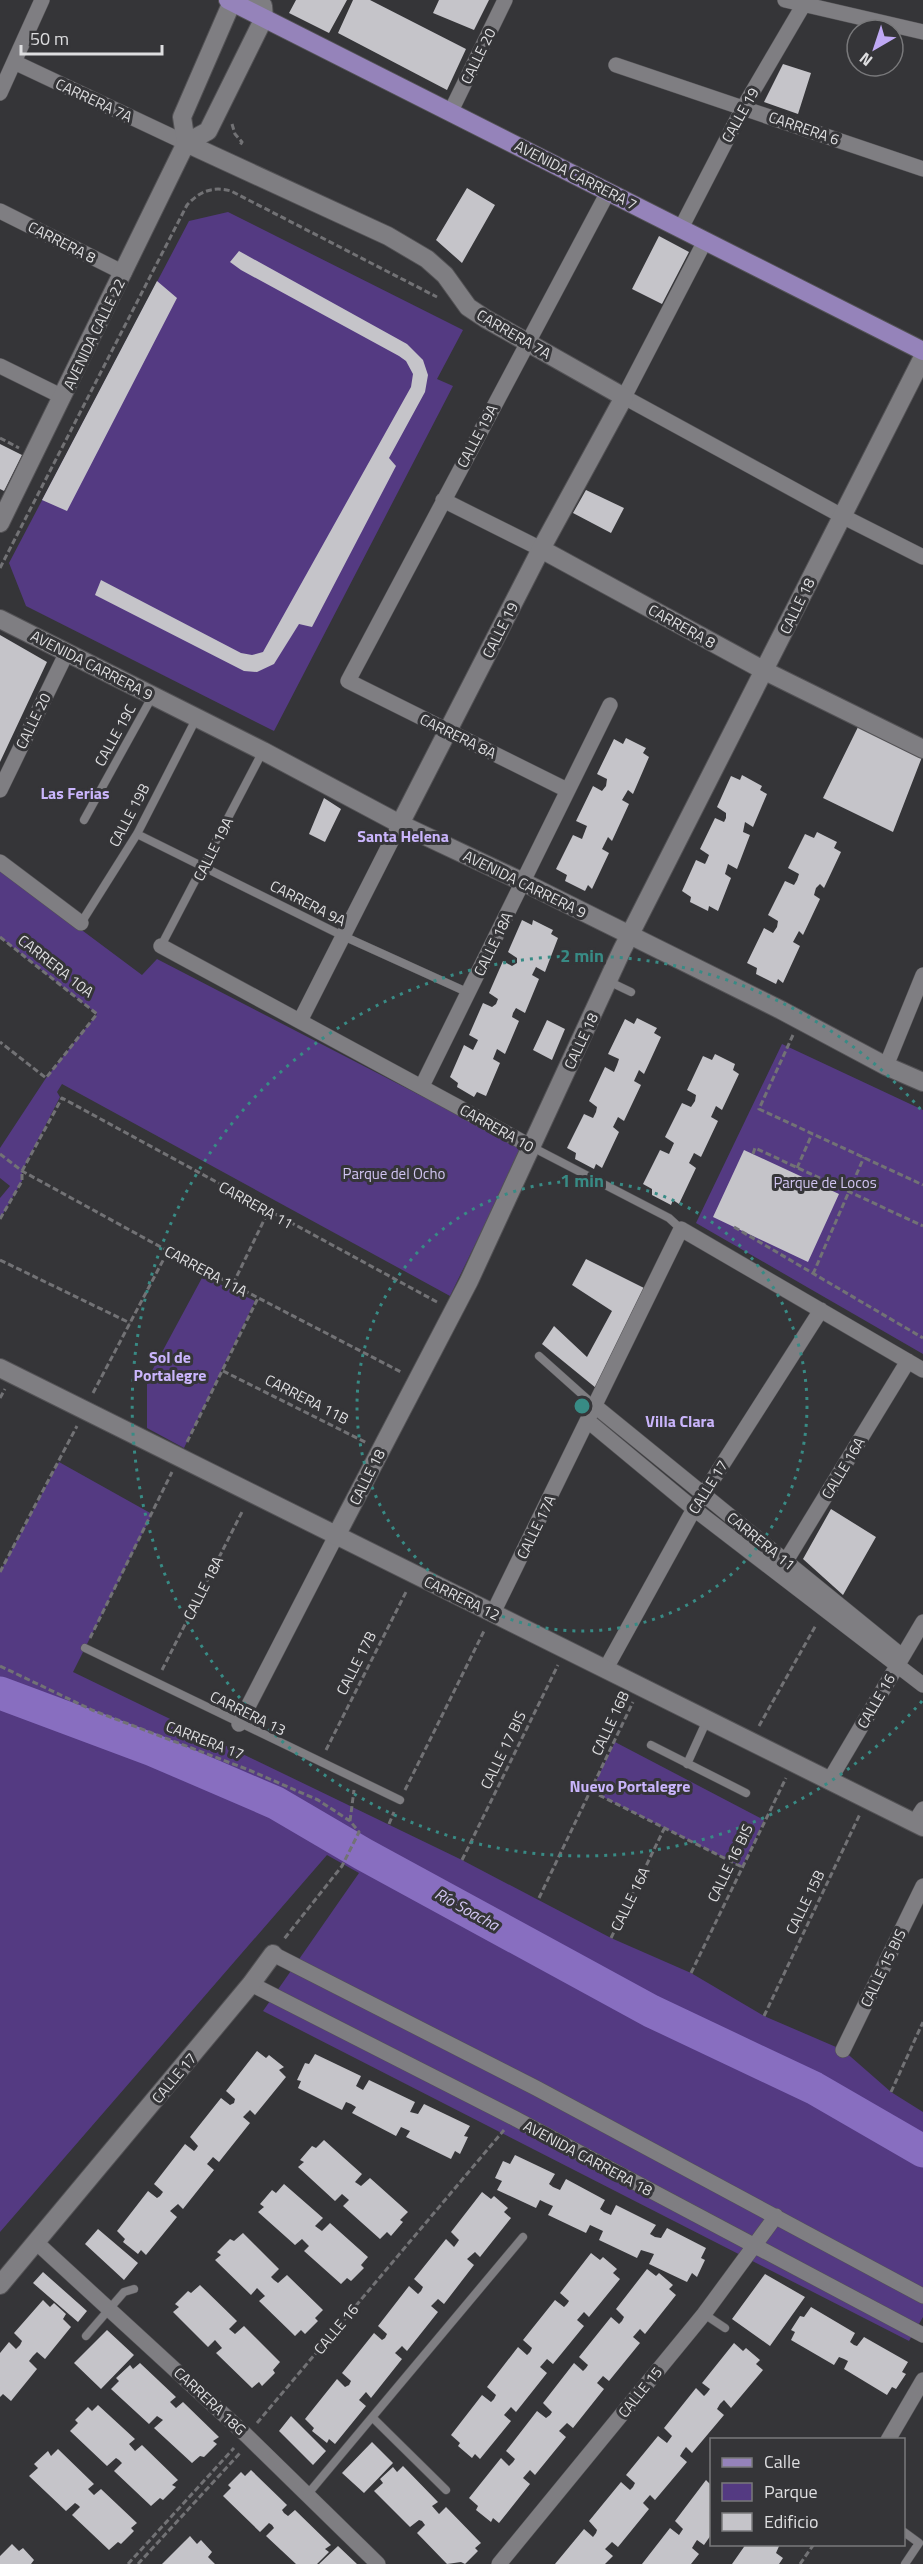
<svg xmlns="http://www.w3.org/2000/svg" width="923" height="2564" viewBox="0 0 923 2564" font-family="'Titillium Web',sans-serif">
<style>
.green{fill:#543a82}
.lines{fill:none;stroke-linecap:round;stroke-linejoin:round}
.river{stroke:#886ec0;stroke-width:33}
.building{fill:#c5c4c9}
.lane-casing{stroke:#535255;stroke-width:9}
.street-casing{stroke:#535255;stroke-width:16}
.secondary-casing{stroke:#535255;stroke-width:20}
.primary-casing{stroke:#535255;stroke-width:20}
.path{stroke:#727275;stroke-width:3;stroke-dasharray:6 3;stroke-linecap:butt}
.lane{stroke:#7f7e82;stroke-width:8}
.street{stroke:#7f7e82;stroke-width:15}
.secondary{stroke:#7f7e82;stroke-width:18}
.primary{stroke:#9583ba;stroke-width:18}
.ring{fill:none;stroke:#388b85;stroke-width:3;stroke-dasharray:3 6}
.labels{text-anchor:middle;dominant-baseline:central;stroke-width:6;stroke-linejoin:round;paint-order:stroke}
.street-label{font-size:15px;fill:#dedee0;stroke:#353538}
.park-label{font-size:15px;fill:#d1c5f1;stroke:#353538}
.neighbourhood-label{font-size:16px;font-weight:bold;fill:#cab5fc;stroke:#353538}
.water-label{font-size:16px;font-style:italic;fill:#d4c8f4;stroke:#353538}
.centre{fill:#388b85;stroke:#353538;stroke-width:3}
.ring-label{font-size:18px;text-anchor:middle;font-weight:bold;fill:#388b85;stroke:#353538;stroke-width:6;stroke-linejoin:round;paint-order:stroke}
</style>
<rect width="100%" height="100%" fill="#353538"/>
<!-- green -->
<path class="green" d="M228,212L463,330L437,379L453,386L274,731L26,606L9,563L189,221Z
M0,869L142,975L157,959L522,1148L450,1296L62,1084L57,1092L60,1097L22,1171V1181L0,1219V1198L10,1186L0,1178V1148L46,1078L97,1014L0,937Z
M782,1044L923,1110V1354L696,1223Z
M203,1276L255,1301L184,1448L147,1428V1380Z
M59,1462L152,1514L73,1672L462,1860L611,1938L691,1973L764,2016L843,2050L891,2092L923,2112V2317L909,2341L263,2011L359,1873L327,1855L0,2232V1572Z
M615,1742L764,1820L742,1867L591,1791Z"/>
<g class="lines">
<!-- river -->
<path class="river" d="M0,1693L153,1750L276,1803L363,1854L651,2011L814,2088L923,2151"/>
</g>
<!-- building -->
<path class="building" d="M296,0H347L329,33L289,13Z
M353,0H370L466,49L447,90L338,33Z
M439,0H489L474,30L433,13Z
M783,64L811,73L798,114L764,102Z
M467,188L495,205L462,263L436,240Z
M659,236L689,252L662,304L632,289Z
M239,251L407,344L423,360L428,375L425,392L389,458L396,466L312,627L299,624L274,664L257,672L244,671L95,595L101,580L241,653L252,655L263,652L411,387L413,374L406,361L399,356L241,270L230,262Z
M157,281L177,298L67,511L42,500Z
M0,444L22,455L4,491L0,489Z
M586,490L624,508L611,533L573,513Z
M0,635L47,662L0,762Z
M859,725L922,757L893,832L823,798Z
M626,738L646,748L643,753L649,757L633,794L628,790L622,800L629,804L612,841L608,837L602,849L609,853L592,889L588,885L585,891L565,881L567,875L556,869L573,835L582,839L587,826L576,821L593,786L602,791L606,786L607,779L597,774L614,739L623,744Z
M742,775L762,786L760,790L767,794L753,827L745,822L743,832L750,835L737,869L728,864L725,874L731,878L718,911L709,906L708,911L690,902L691,897L682,891L696,860L705,864L707,860L709,855L700,849L715,818L724,822L726,818V813L717,807L731,776L740,780Z
M324,798L341,809L325,842L309,834Z
M817,832L837,842L834,848L841,852L824,888L820,884L816,888L814,895L820,899L803,935L799,931L793,942L800,946L783,983L778,979L776,984L756,974L757,968L747,963L764,928L773,933L777,927L778,921L768,915L785,881L794,885L797,880L799,874L788,868L805,834L814,838Z
M522,920L532,925L533,920L553,930L551,934L558,938L545,972L536,967L532,975L539,979L525,1013L516,1008L513,1013L512,1017L519,1021L505,1054L497,1049L493,1059L500,1063L486,1096L477,1092L474,1097L457,1087L458,1083L450,1077L464,1045L473,1050L478,1040L469,1035L483,1003L492,1007L496,1004L498,999L489,993L503,961L512,966L517,963V958L508,952Z
M637,1018L657,1028L654,1033L661,1037L644,1074L639,1070L634,1081L641,1085L624,1121L618,1117L613,1127L619,1132L602,1168L596,1164L594,1169L575,1159L576,1153L567,1148L584,1114L593,1118L596,1112L597,1107L589,1101L605,1067L614,1072L617,1065L619,1059L608,1054L625,1019L634,1024Z
M547,1020L565,1029L552,1060L533,1050Z
M715,1054L735,1064L733,1070L739,1074L722,1110L716,1106L711,1117L718,1121L701,1157L694,1153L689,1163L696,1168L679,1204L673,1200L671,1205L652,1195V1189L643,1184L660,1150L669,1154L674,1143L665,1137L682,1103L691,1107L695,1101L696,1095L687,1090L703,1056L712,1060Z
M744,1150L839,1194L808,1262L713,1217Z
M586,1259L644,1288L596,1388L542,1344L554,1326L587,1357L612,1311L572,1285Z
M831,1509L876,1537L843,1595L803,1559Z
M257,2051L266,2058L269,2055L284,2067L279,2070L286,2077L255,2115L250,2110L243,2117L250,2123L219,2162L213,2157L207,2164L214,2170L183,2209L178,2204L170,2211L177,2217L146,2255L141,2250L138,2254L123,2242L125,2239L117,2231L148,2191L157,2198L160,2196L163,2192L154,2184L185,2144L194,2151L196,2149L198,2146L190,2137L221,2098L230,2105L234,2103L235,2099L226,2091Z
M315,2054L361,2076L356,2086L363,2090L369,2080L415,2102L410,2112L418,2114L424,2104L470,2126L464,2136L468,2137L460,2154L455,2151L451,2159L406,2137L410,2131L401,2127L396,2136L352,2113L356,2107L351,2104L346,2102L342,2110L298,2088L301,2081L297,2080L305,2063L309,2064Z
M324,2140L362,2174L355,2182L361,2186L370,2178L408,2212L400,2220L403,2222L391,2236L387,2232L380,2239L343,2206L349,2200L342,2194L335,2201L298,2167L304,2162L300,2160L312,2146L316,2148Z
M515,2155L555,2174L549,2184L553,2187L560,2190L566,2179L605,2200L600,2209L604,2212L611,2215L616,2205L656,2225L650,2234L655,2237L661,2238L667,2228L706,2248L701,2258L705,2260L697,2277L692,2273L687,2282L649,2264L654,2254L641,2250L637,2258L599,2240L603,2231L590,2225L586,2233L548,2215L553,2206L546,2203L540,2200L536,2208L497,2190L502,2181L495,2178L503,2161L510,2164Z
M284,2184L323,2218L315,2226L322,2231L330,2223L368,2257L361,2265L364,2268L351,2281L347,2278L341,2284L304,2251L309,2246L302,2239L295,2245L258,2212L264,2207L260,2204L272,2190L276,2193Z
M482,2192L491,2199L494,2196L508,2208L504,2212L511,2218L480,2257L475,2252L467,2259L474,2265L444,2304L438,2299L431,2306L438,2312L407,2351L402,2346L395,2353L402,2359L371,2398L366,2392L359,2400L366,2406L335,2444L329,2439L327,2443L312,2431L314,2428L305,2419L337,2379L345,2387L349,2385L351,2381L342,2373L374,2333L382,2340L385,2338L387,2334L378,2326L409,2286L418,2294L421,2291L423,2287L414,2279L446,2239L454,2247L457,2243L459,2240L451,2232Z
M98,2229L138,2263L124,2280L85,2244Z
M243,2233L279,2269L271,2277L274,2280L278,2283L287,2275L323,2310L315,2318L318,2321L305,2334L301,2330L295,2336L259,2301L265,2296L257,2288L251,2295L215,2260L221,2255L217,2252L230,2239L234,2241Z
M591,2253L600,2260L603,2257L617,2269L613,2273L620,2279L589,2317L584,2312L577,2320L584,2326L553,2364L547,2359L540,2367L547,2373L516,2412L511,2407L504,2415L511,2421L480,2459L475,2454L472,2458L458,2446L460,2443L451,2435L482,2395L491,2402L494,2399L496,2395L487,2387L518,2347L527,2355L530,2352L532,2348L523,2340L555,2300L564,2307L567,2304L569,2301L560,2293Z
M647,2269L656,2276L659,2273L673,2285L669,2289L676,2295L645,2334L640,2329L633,2337L640,2343L609,2381L603,2376L597,2383L604,2389L573,2428L567,2423L559,2431L566,2437L535,2475L530,2470L523,2478L530,2484L499,2523L493,2518L491,2522L476,2510L478,2506L469,2498L501,2458L509,2466L513,2462L515,2459L506,2451L537,2411L546,2418L550,2415L552,2412L543,2403L574,2363L583,2371L586,2368L588,2365L579,2357L611,2317L619,2324L622,2321L624,2317L616,2309Z
M43,2272L87,2311L78,2322L33,2283Z
M765,2274L805,2297L770,2346L732,2319Z
M200,2285L237,2321L229,2329L235,2334L244,2326L280,2362L273,2370L275,2373L262,2386L259,2382L252,2388L216,2353L222,2348L215,2340L208,2347L173,2312L179,2307L175,2304L188,2291L191,2293Z
M43,2300L50,2307L54,2303L66,2314L63,2319L71,2327L45,2359L37,2352L33,2356L29,2361L37,2369L11,2401L3,2394L0,2397V2353L9,2342L16,2349L20,2345L22,2341L14,2333Z
M811,2307L855,2333L850,2342L854,2345L857,2346L864,2337L908,2362L902,2372L906,2374L896,2389L892,2387L887,2395L844,2369L848,2361L844,2359L839,2357L834,2365L791,2340L795,2332L791,2330L800,2316L804,2317Z
M107,2330L134,2355L101,2389L74,2363Z
M734,2343L743,2351L746,2348L760,2360L756,2364L763,2370L731,2408L724,2400L720,2404L717,2409L724,2415L692,2453L686,2447L683,2451L680,2456L687,2462L655,2500L650,2495L643,2503L649,2509L618,2547L612,2542L605,2549L613,2556L605,2564H555L584,2529L593,2537L596,2533L597,2530L589,2521L621,2482L630,2490L633,2487L635,2483L626,2475L658,2436L667,2443L672,2436L664,2428L696,2388L704,2396L707,2393L710,2389L702,2383Z
M140,2363L176,2397L170,2402L176,2408L183,2402L219,2437L213,2441L217,2444L204,2457L200,2456L192,2463L154,2428L163,2420L157,2416L149,2424L111,2389L119,2381L116,2378L130,2365L133,2369Z
M98,2405L135,2439L129,2444L135,2451L142,2445L178,2480L172,2485L176,2487L163,2500L160,2498L151,2506L114,2471L122,2463L119,2460L116,2458L107,2466L70,2431L78,2423L75,2420L88,2407L92,2411Z
M291,2416L326,2451L313,2465L279,2431Z
M372,2442L393,2463L364,2493L342,2473Z
M58,2449L94,2484L88,2489L94,2495L101,2489L137,2523L131,2528L134,2531L121,2544L118,2542L109,2550L72,2515L80,2507L78,2505L75,2503L66,2511L29,2476L38,2468L34,2464L48,2451L51,2456Z
M403,2466L438,2502L432,2506L439,2514L446,2507L481,2543L475,2548L478,2551L465,2564L461,2562L447,2564L417,2533L425,2525L422,2521L419,2520L410,2527L374,2491L383,2483L380,2479L393,2467L397,2472Z
M251,2470L287,2505L282,2510L284,2513L288,2516L295,2510L331,2545L325,2549L329,2552L317,2564H296L266,2536L274,2528L272,2525L269,2523L260,2532L223,2496L231,2488L228,2485L241,2472L245,2476Z
M706,2480L711,2485V2535L704,2545L697,2540L695,2543L692,2548L699,2554L691,2564H642L670,2528L679,2535L683,2529L675,2521Z
M190,2536L197,2544L201,2540L212,2552L208,2557L215,2564H162Z
M12,2544L19,2551L23,2548L34,2560L31,2564H0V2556Z
M746,2544H780L776,2553L783,2558L779,2564H732Z
M338,2546L357,2564H319Z"/>
<g class="lines">
<defs>
<path id="lane" d="M84,820L152,697
M137,834L341,935L469,993
M81,923L137,834L196,719
M161,946L263,751
M608,981L631,992
M532,1147L669,1218L681,1229
M539,1356L595,1406
M85,1648L400,1800
M651,1745L746,1793
M687,1764L707,1720
M704,2314L725,2328
M86,2336L124,2292L134,2289
M373,2418L446,2490
M307,2495L523,2237
M904,2532L919,2543L905,2564"/>
<path id="street" d="M785,0L923,32
M14,62L186,143
M616,65L923,169
M0,93L42,0
M451,111L505,0
M0,211L124,273
M681,228L743,108L804,4
M705,241L624,397L842,516L923,557
M0,366L63,397
M443,500L541,549
M0,790L67,652
M567,790L348,681L608,192
M0,862L81,923
M161,946L532,1147
M300,1021L400,824
M886,1066L923,975
M422,1086L610,705
M595,1406L902,1656
M588,1421L694,1509L923,1685
M781,1569L908,1361
M493,1613L681,1229L923,1370
M605,1670L694,1509L821,1310
M239,1724L336,1536
M829,1781L923,1622
M914,1823L923,1809
M273,1954L536,2088L923,2296
M251,1984L514,2118L923,2335
M843,2050L923,1886
M37,2243L246,2435L378,2564
M888,2440L923,2380
M499,2564L704,2314L776,2216"/>
<path id="secondary" d="M186,143L388,236L427,259L445,275L468,307L486,319L624,397L541,549L400,824
M186,143L182,117L232,2
M0,523L186,143L208,131L264,18L263,6L251,0
M541,549L765,671L923,749
M0,619L263,751L400,824L523,882L781,1010L886,1066L923,1082
M0,1368L923,1827
M336,1536L469,1281L622,950L923,357
M0,2285L251,1984L273,1954"/>
<path id="primary" d="M228,0L923,351"/>
</defs>
<!-- lane casing -->
<use href="#lane" class="lane-casing"/>
<!-- street casing -->
<use href="#street" class="street-casing"/>
<!-- secondary casing -->
<use href="#secondary" class="secondary-casing"/>
<!-- primary casing -->
<use href="#primary" class="primary-casing"/>
<!-- path -->
<path class="path" d="M232,124L235,134L242,142L239,147
M0,438L19,448
M0,568L187,205C200,191 213,186 231,191L437,297
M0,937L97,1014L46,1078L0,1042
M793,1035L759,1109L923,1185
M0,1154L22,1171L168,1251L401,1372
M753,1154L755,1148L923,1226
M797,1168L812,1134
M0,1219L22,1181V1171L62,1098L437,1302
M734,1227L923,1338
M0,1260L130,1323
M813,1274L864,1157
M233,1284L268,1212
M223,1371L367,1443
M93,1393L168,1251
M0,1398L5,1389
M187,1442L258,1298
M0,1572L77,1426
M90,1638L172,1472
M0,1666L92,1710L249,1770L318,1800L350,1821L359,1832L342,1866L284,1939
M162,1670L243,1510
M759,1726L816,1625
M326,1750L407,1590
M405,1790L485,1629
M591,1791L742,1867
M350,1821L354,1790
M389,1824L394,1812
M462,1860L558,1665
M539,1898L633,1702
M611,1938L664,1829
M691,1973L786,1778
M764,2016L860,1814
M891,2092L923,2022
M257,2423L504,2130
M128,2564L234,2448
M138,2564L240,2453
M800,2564L814,2544"/>
<!-- lane -->
<use href="#lane" class="lane"/>
<!-- street -->
<use href="#street" class="street"/>
<!-- secondary -->
<use href="#secondary" class="secondary"/>
<!-- primary -->
<use href="#primary" class="primary"/>
</g>
<!-- distance rings -->
<g class="ring">
<circle cx="582" cy="1406" r="225"/>
<path d="M922 1701A450 450 0 1 1 922 1111"/>
</g>
<g class="labels">
<!-- street labels -->
<g class="street-label">
<text transform="translate(478 56) rotate(-64)">CALLE 20</text>
<text transform="translate(94 100) rotate(25)">CARRERA 7A</text>
<text transform="translate(740 115) rotate(-61)">CALLE 19</text>
<text transform="translate(804 128) rotate(19)">CARRERA 6</text>
<text transform="translate(576 175) rotate(27)">AVENIDA CARRERA 7</text>
<text transform="translate(62 242) rotate(27)">CARRERA 8</text>
<text transform="translate(94 334) rotate(-64)">AVENIDA CALLE 22</text>
<text transform="translate(514 334) rotate(30)">CARRERA 7A</text>
<text transform="translate(477 436) rotate(-62)">CALLE 19A</text>
<text transform="translate(797 606) rotate(-64)">CALLE 18</text>
<text transform="translate(682 626) rotate(29)">CARRERA 8</text>
<text transform="translate(500 630) rotate(-63)">CALLE 19</text>
<text transform="translate(92 665) rotate(27)">AVENIDA CARRERA 9</text>
<text transform="translate(33 721) rotate(-64)">CALLE 20</text>
<text transform="translate(115 735) rotate(-61)">CALLE 19C</text>
<text transform="translate(458 736) rotate(26)">CARRERA 8A</text>
<text transform="translate(129 815) rotate(-62)">CALLE 19B</text>
<text transform="translate(213 849) rotate(-63)">CALLE 19A</text>
<text transform="translate(525 884) rotate(26)">AVENIDA CARRERA 9</text>
<text transform="translate(308 903) rotate(27)">CARRERA 9A</text>
<text transform="translate(493 944) rotate(-64)">CALLE 18A</text>
<text transform="translate(56 966) rotate(38)">CARRERA 10A</text>
<text transform="translate(581 1041) rotate(-65)">CALLE 18</text>
<text transform="translate(497 1128) rotate(29)">CARRERA 10</text>
<text transform="translate(256 1205) rotate(29)">CARRERA 11</text>
<text transform="translate(206 1271) rotate(28)">CARRERA 11A</text>
<text transform="translate(307 1399) rotate(27)">CARRERA 11B</text>
<text transform="translate(843 1468) rotate(-59)">CALLE 16A</text>
<text transform="translate(367 1477) rotate(-63)">CALLE 18</text>
<text transform="translate(708 1487) rotate(-58)">CALLE 17</text>
<text transform="translate(536 1527) rotate(-64)">CALLE 17A</text>
<text transform="translate(761 1541) rotate(39)">CARRERA 11</text>
<text transform="translate(203 1588) rotate(-63)">CALLE 18A</text>
<text transform="translate(462 1598) rotate(26)">CARRERA 12</text>
<text transform="translate(356 1663) rotate(-63)">CALLE 17B</text>
<text transform="translate(876 1701) rotate(-60)">CALLE 16</text>
<text transform="translate(248 1713) rotate(26)">CARRERA 13</text>
<text transform="translate(610 1723) rotate(-65)">CALLE 16B</text>
<text transform="translate(205 1740) rotate(21)">CARRERA 17</text>
<text transform="translate(503 1750) rotate(-64)">CALLE 17 BIS</text>
<text transform="translate(730 1863) rotate(-64)">CALLE 16 BIS</text>
<text transform="translate(630 1899) rotate(-64)">CALLE 16A</text>
<text transform="translate(805 1902) rotate(-64)">CALLE 15B</text>
<text transform="translate(883 1968) rotate(-64)">CALLE 15 BIS</text>
<text transform="translate(174 2078) rotate(-50)">CALLE 17</text>
<text transform="translate(588 2158) rotate(28)">AVENIDA CARRERA 18</text>
<text transform="translate(336 2329) rotate(-50)">CALLE 16</text>
<text transform="translate(640 2392) rotate(-51)">CALLE 15</text>
<text transform="translate(210 2401) rotate(43)">CARRERA 18G</text>
</g>
<!-- park labels -->
<g class="park-label">
<text x="394" y="1173">Parque del Ocho</text>
<text x="825" y="1182">Parque de Locos</text>
</g>
<!-- neighbourhood labels -->
<g class="neighbourhood-label">
<text x="75" y="793">Las Ferias</text>
<text x="403" y="836">Santa Helena</text>
<text x="170" y="1357">Sol de<tspan x="170" dy="18">Portalegre</tspan></text>
<text x="680" y="1421">Villa Clara</text>
<text x="630" y="1786">Nuevo Portalegre</text>
</g>
<!-- water labels -->
<g class="water-label">
<text transform="translate(467 1909) rotate(29)">Río Soacha</text>
</g>
</g>
<circle cx="582" cy="1406" r="9" class="centre"/>
<g class="ring-label">
<text x="582" y="962">2 min</text>
<text x="582" y="1187">1 min</text>
</g>
<!-- legend -->
<rect x="710" y="2438" width="195" height="108" fill="#353538" stroke="#79797b" stroke-width="1.5"/>
<rect x="722" y="2458" width="30" height="9" fill="#9583ba" stroke="#79797b" stroke-width="1.5"/>
<text x="764" y="2468" font-size="18" fill="#dedee0">Calle</text>
<rect x="722" y="2483" width="30" height="18" fill="#543a82" stroke="#79797b" stroke-width="1.5"/>
<text x="764" y="2498" font-size="18" fill="#dedee0">Parque</text>
<rect x="722" y="2513" width="30" height="18" fill="#c5c4c9" stroke="#79797b" stroke-width="1.5"/>
<text x="764" y="2528" font-size="18" fill="#dedee0">Edificio</text>
<!-- north arrow -->
<g transform="translate(875 48) rotate(219)"><circle r="28" fill="#353538" stroke="#79797b" stroke-width="1.5"/>
<path d="M0-4.5L10 22L0 15L-10 22Z" fill="#bfa9f4"/>
<text y="-9" font-size="16" font-weight="bold" text-anchor="middle" fill="#dedee0">N</text>
</g>
<!-- scale -->
<path d="M21 45v9h141v-9" fill="none" stroke="#dedee0" stroke-width="3"/>
<text x="30" y="45" font-size="18" fill="#dedee0" stroke="#353538" stroke-width="4.5" paint-order="stroke">50 m</text>
</svg>
